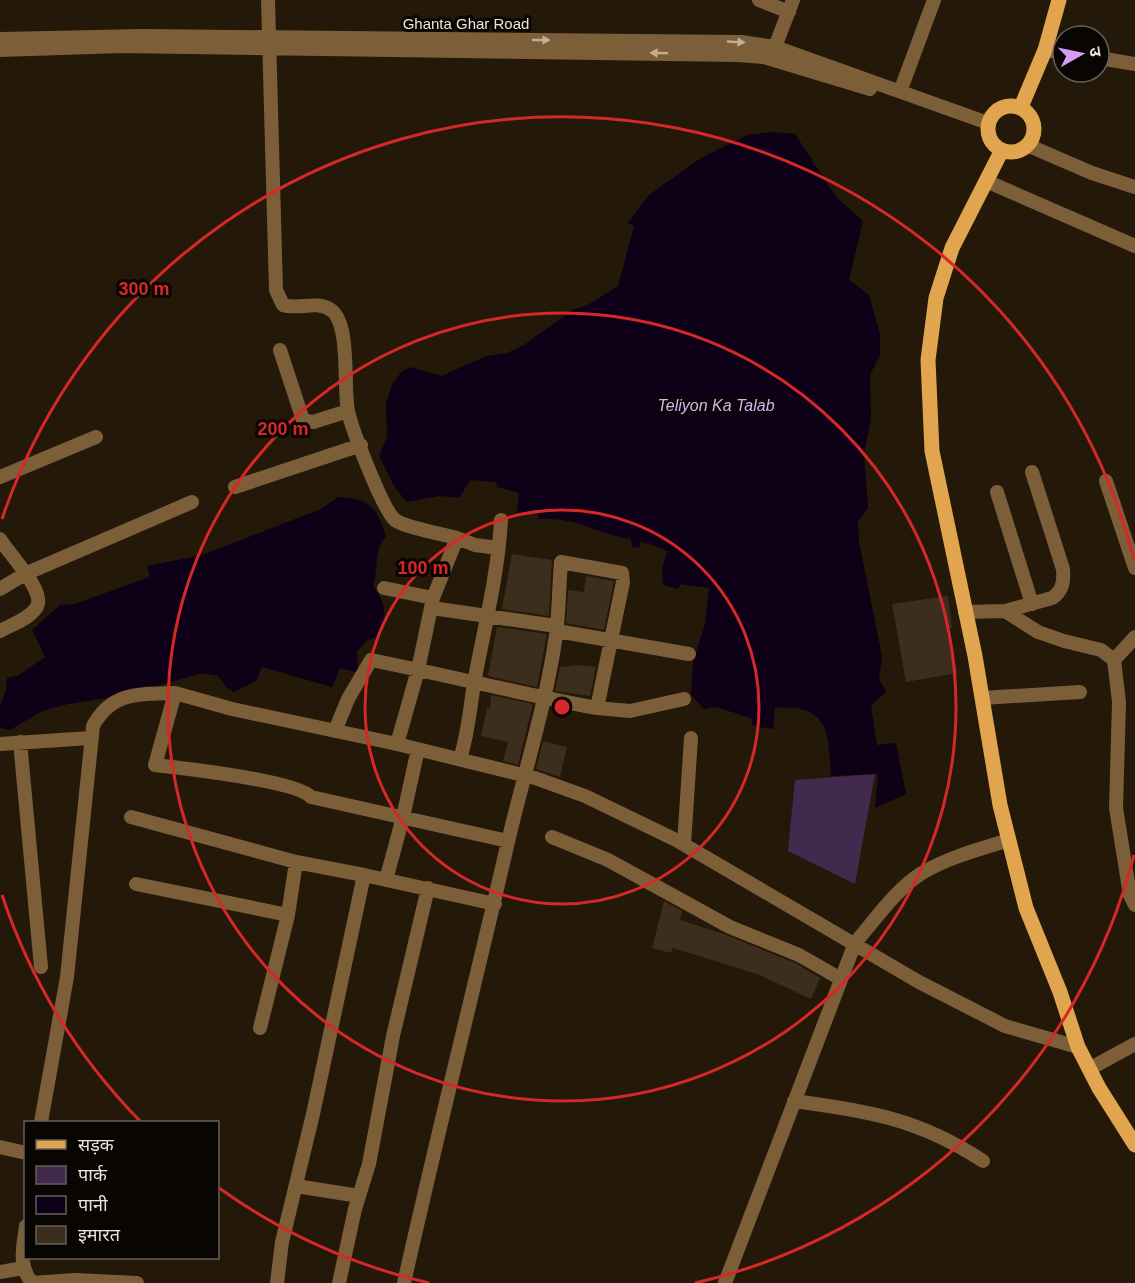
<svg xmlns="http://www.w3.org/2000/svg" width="1135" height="1283" viewBox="0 0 1135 1283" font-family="Helvetica,'Noto Sans Devanagari',sans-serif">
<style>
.green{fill:#422a4f}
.water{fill:#0d0017}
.building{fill:#3b2e1d}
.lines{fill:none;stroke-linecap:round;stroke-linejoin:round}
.minor{stroke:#7c5f39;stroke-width:14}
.major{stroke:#e0a54e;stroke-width:15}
.oneway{fill:#c0af9a}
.ring{fill:none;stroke:#d62828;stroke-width:3}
.labels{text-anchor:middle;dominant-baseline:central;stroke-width:6;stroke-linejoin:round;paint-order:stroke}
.street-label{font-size:15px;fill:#ede5da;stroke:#090502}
.water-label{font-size:16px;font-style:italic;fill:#dcacf9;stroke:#090502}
.centre{fill:#d62828;stroke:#090502;stroke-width:3}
.ring-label{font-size:18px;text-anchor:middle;font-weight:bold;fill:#d62828;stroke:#090502;stroke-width:6;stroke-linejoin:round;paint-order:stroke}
</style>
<rect width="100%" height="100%" fill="#241808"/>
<!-- green -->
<path class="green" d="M875,774L855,884L788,851L795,780Z"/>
<!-- water -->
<path class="water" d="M773,132L795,134L836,197L863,221L849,280L869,295L880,334V355L870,375L871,419L864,453L868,508L858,521L859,542L882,656L879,679L886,692L871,706L877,745L896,743L906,794L875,808L878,774L831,776C828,732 830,704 775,708L773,729L753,726L751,718L716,707L704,709L691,695L693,662L705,624L709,588L680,584L678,589L663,585L662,569L667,551L641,541L639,548L632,547L631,539C596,534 578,517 539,519L537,510L517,513L519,493L497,487L496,482L470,480L459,498L440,496L406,502L393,484L379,456L387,437L386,403L392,385L401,372L411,367L441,376L487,356L507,353L524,345L574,309L586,306L618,286L634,226L628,223L649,195L701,158L747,135Z
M338,497C369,499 376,506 386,536C373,551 379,568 373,586C386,603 388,616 379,636L366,641L357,652L358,673L340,668L332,687L262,667L256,681L234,692L227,688L218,676L203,673L121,696L68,704L42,711L10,730L0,728V707L6,690L7,678L19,675L45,657L32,630L60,605L74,604L150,577L147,566L202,555L321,509Z"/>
<!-- building -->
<path class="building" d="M512,554L552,560L549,616L502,609Z
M586,576L614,581L604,630L566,623L568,590L584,592Z
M948,596L952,628H949L957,673L906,682L892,604Z
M497,627L547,634L537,687L488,676Z
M576,665L596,667L590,696L555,691L560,667Z
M491,695L533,704L518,765L503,761L508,742L481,736L487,708L490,709Z
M543,741L567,747L560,777L536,769Z
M664,901L682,911L680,920L724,934L795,963L820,978L811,999L757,974L673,948L671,953L652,948Z"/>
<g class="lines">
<!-- minor -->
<path class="minor" d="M268,0L276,290L283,305C298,310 318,300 331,310C351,324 343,388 348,411C352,430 383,510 395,520C406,528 443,534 457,538L433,598L418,670L397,744L232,709L175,693L155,765C182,768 297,781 311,797L508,841
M759,0L789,12
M0,39L143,36L741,42L775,47L988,123
M775,47L793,0
M0,50L122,46L737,55L764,57L870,89
M1045,50L1063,53
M1099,58L1135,64
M901,89L934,0
M1027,145L1092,173L1135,187
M986,181L1135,246
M280,350L303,420L313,422L348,411
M0,477L96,437
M1106,481L1135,568
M235,487L361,445
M997,492L1032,604
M457,538L475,545L498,548
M0,539C8,553 48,593 36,608C29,619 11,625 0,631
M384,588L433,598
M0,589L25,574L192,502
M432,608L556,626
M1005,611L1052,598C1063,591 1064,581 1063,569L1032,472
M965,612L1005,611L1038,632L1064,641L1101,650L1114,660L1119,702L1116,808L1130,895L1135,905
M557,631L689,654
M1114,660L1135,637
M982,698L1080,692
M597,708L630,711L684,699
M335,731L348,699L371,660C446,675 521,694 597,708L623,582L622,573L561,562C559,586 559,611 556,635C546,705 524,773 508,842C474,989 437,1135 404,1283
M20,742L41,967
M0,744L90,738
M397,744L535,778L585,796L676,840L919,982L1005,1026L1078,1047
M460,759C468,734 470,709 474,683C484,629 498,575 501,520
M131,817L296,862
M552,837L608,860L730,927L799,955L841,979
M684,844L691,738
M386,880L403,817L418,749
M136,884L288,915
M260,1028L288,915L296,862L364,875
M1091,1068L1135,1044
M794,1101C869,1111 919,1119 983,1161
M41,1122L67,977L93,726C112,691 140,694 175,693
M0,1147L26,1153
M296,1186L359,1196
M26,1226C23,1248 18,1265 32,1283L75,1280L137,1283
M0,1272L23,1268
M277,1283L282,1242L313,1114L364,875L495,904
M339,1283L355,1209L369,1164L393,1036L428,888
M725,1283L855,943C875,920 896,889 922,873C949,857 980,849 1009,840"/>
<!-- major -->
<path class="major" d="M988 129a23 23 0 1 1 46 0a23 23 0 1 1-46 0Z
M1021,107L1045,50L1059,0
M1002,150L952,248L936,298L928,360L932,451L975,656L1000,805L1026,908L1060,992L1078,1047L1099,1088L1135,1145"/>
</g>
<!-- one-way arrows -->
<defs><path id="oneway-solid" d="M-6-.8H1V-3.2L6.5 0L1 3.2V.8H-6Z" transform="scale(1.5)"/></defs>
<g class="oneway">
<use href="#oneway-solid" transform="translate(541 40)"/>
<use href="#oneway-solid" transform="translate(736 42) rotate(3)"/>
<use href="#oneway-solid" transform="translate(659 53) rotate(-179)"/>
</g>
<!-- distance rings -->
<g class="ring">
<circle cx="562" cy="707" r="197"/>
<circle cx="562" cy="707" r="394"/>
<path d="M1134 855A591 591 0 0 1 695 1283M429 1283A591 591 0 0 1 219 1188M140 1121A591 591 0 0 1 2 895M2 519A591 591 0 0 1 1134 559"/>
</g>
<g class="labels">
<!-- street labels -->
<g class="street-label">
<text x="466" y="23">Ghanta Ghar Road</text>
</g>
<!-- water labels -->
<g class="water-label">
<text x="716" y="405">Teliyon Ka Talab</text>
</g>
</g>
<circle cx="562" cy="707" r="9" class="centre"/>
<g class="ring-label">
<text x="144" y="295">300 m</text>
<text x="283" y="435">200 m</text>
<text x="423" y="574">100 m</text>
</g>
<!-- legend -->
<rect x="24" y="1121" width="195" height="138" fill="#090502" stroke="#645f58" stroke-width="1.5"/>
<rect x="36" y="1140" width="30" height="9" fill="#e0a54e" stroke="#645f58" stroke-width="1.5"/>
<text x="78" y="1151" font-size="18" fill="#ede5da">सड़क</text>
<rect x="36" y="1166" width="30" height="18" fill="#422a4f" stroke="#645f58" stroke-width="1.5"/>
<text x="78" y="1181" font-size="18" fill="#ede5da">पार्क</text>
<rect x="36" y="1196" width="30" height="18" fill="#0d0017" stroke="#645f58" stroke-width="1.5"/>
<text x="78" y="1211" font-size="18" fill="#ede5da">पानी</text>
<rect x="36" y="1226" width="30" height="18" fill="#3b2e1d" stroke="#645f58" stroke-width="1.5"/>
<text x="78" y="1241" font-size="18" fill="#ede5da">इमारत</text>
<!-- north arrow -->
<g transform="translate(1081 54) rotate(81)"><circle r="28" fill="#090502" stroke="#645f58" stroke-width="1.5"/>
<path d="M0-4.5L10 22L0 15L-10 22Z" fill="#d79bf9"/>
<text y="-9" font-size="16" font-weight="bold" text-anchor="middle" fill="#ede5da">उ</text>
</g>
</svg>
